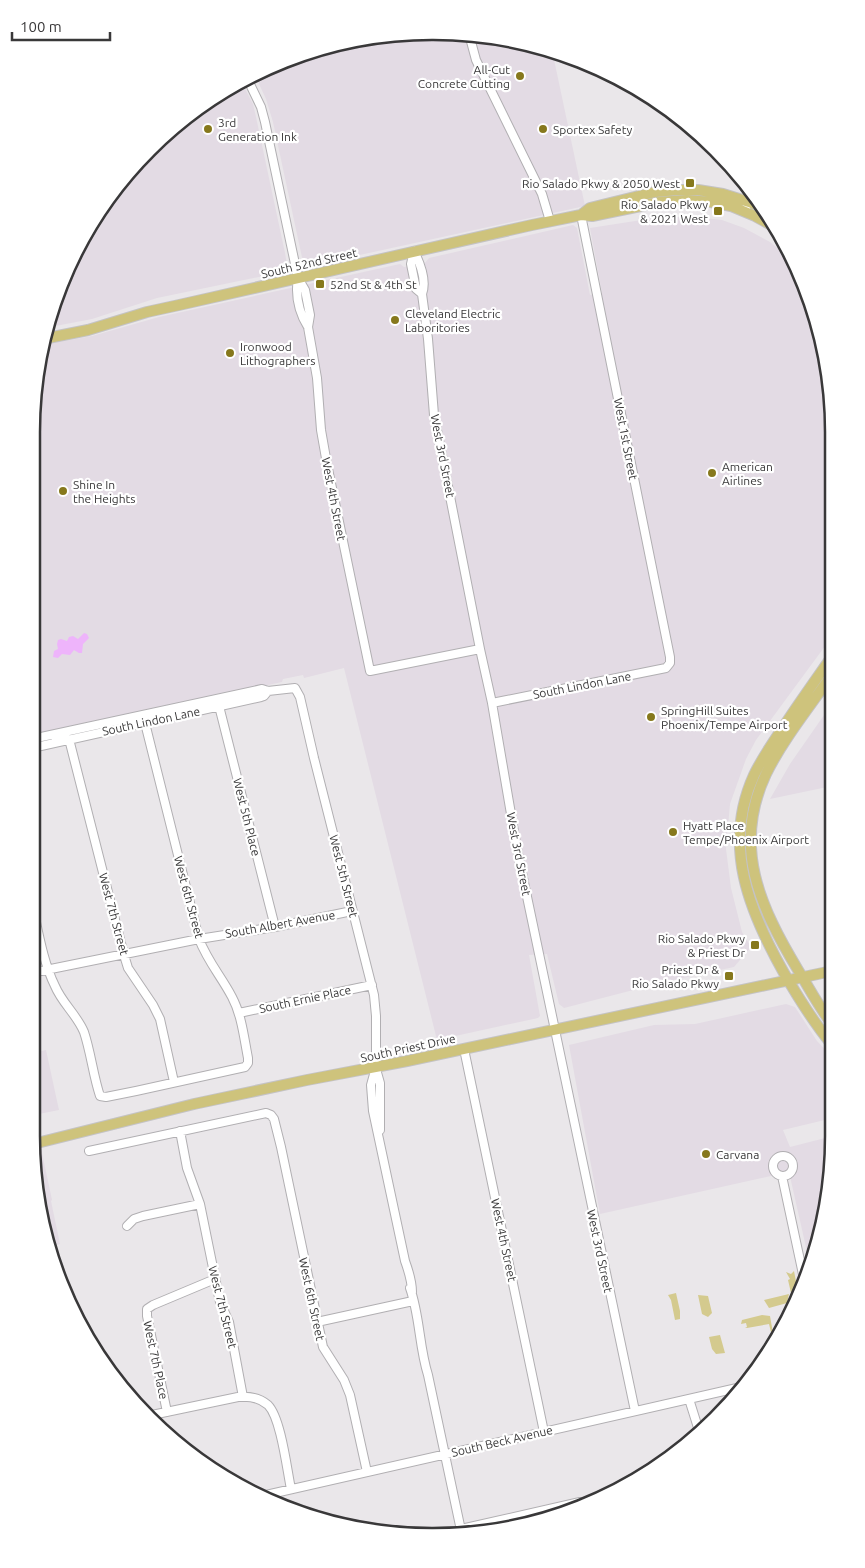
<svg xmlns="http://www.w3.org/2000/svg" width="865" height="1568" viewBox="0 0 865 1568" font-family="Ubuntu,sans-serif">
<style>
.built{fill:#e3dbe4}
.green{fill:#d4ca8e}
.water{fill:#eeb4fb}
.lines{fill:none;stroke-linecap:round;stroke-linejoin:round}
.minor-casing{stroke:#b1afb2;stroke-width:10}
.major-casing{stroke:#c4c3c4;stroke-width:12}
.minor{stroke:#fff;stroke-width:8}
.major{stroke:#cec37c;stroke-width:10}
.poi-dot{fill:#86781c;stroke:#fff;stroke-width:2}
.labels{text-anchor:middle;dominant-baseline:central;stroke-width:4.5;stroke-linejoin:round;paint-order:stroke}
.poi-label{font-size:12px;fill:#393839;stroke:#fff;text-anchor:start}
.street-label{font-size:12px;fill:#393839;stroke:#fff}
.rim{fill:none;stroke:#393839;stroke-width:2.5}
</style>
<rect width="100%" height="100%" fill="#eae7ea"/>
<!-- built -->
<path class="built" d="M406,32L485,35L552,50L585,206L309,266L303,262L273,122L266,99L254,73L328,45Z
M241,81L253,104L256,117L285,253L288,271L157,298L92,319L45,328L85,232L131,168L188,114Z
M661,217H696L722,220L744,228L770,242L792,260L803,279L830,380L831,638L756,740L746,759L730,804L726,849L731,888L742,932L751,947L734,967L664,982L564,1008L559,1004L547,954L529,955L540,1016L538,1018L437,1040L344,668L304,678L303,675L283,679L282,682L32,736V407L42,345L92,336L159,317L400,264L404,267L424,264L429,258L573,225L577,228L590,295L602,293L590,228Z
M831,705L832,786L770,799L790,764Z
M786,1004L795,1007L817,1041L833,1058V1118L783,1130L790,1147L833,1136V1161L820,1240L810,1265L789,1172L600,1214L569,1045L654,1025L695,1024Z
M46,1050L59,1110L34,1115L52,1200L51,1201L60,1244L50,1247L31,1135V1053Z"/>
<!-- green -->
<path class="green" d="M794,1271L798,1292L797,1294L790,1296L791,1293L788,1280L790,1279L786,1272L791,1274Z
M676,1293L680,1311V1319L675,1320L671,1300L668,1295Z
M789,1294L787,1303L769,1308L764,1300Z
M698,1295L708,1296L712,1313L708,1317L702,1314Z
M762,1315L770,1316L773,1333L771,1332L769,1324L747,1328L745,1327H747L746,1323L741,1324L742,1320Z
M720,1335L725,1353L716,1354L712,1349L709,1337Z"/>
<!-- water -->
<path class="water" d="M84,633L87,634L89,638L83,644L82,653H79L74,650L70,655L62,654L58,658L53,657L54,651L58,649L57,644L58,640L61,639L67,641L69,637L73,636L78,639Z"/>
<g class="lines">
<defs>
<path id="minor" d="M469,34L476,60L542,194L550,221
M247,78L261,107L265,122L298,278L305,290L310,315L308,327L317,378L321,430L327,464L370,671L480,649
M745,211L751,193
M414,251C420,263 427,281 422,294L428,339L434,415L480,649L492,703L517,849L635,1411
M414,251L411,264L416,289L422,294
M298,278C295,296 298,311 308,327
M492,703L666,668L670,663V657L581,215
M202,705L219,706L275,927
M55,737L69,739L124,955L128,968L153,1005L160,1019L174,1082
M32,739L262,689L268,691L295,688L300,697L314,758L374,995L376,1016V1067L371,1085L373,1111L405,1261C409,1272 412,1281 412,1292
M32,748L261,697L264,696L268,691
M32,904C38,930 43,962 55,986C62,1003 77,1015 84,1032C91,1053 93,1075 100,1096L106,1097L136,1091L245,1067L248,1063V1058C244,1038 242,1016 232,997C221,976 208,962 199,939L145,723L130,721
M31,973L199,939L275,927L352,911
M239,1013L372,985
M464,1049L544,1432
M376,1069L380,1083V1130
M180,1131L187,1168L200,1204L220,1302L229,1322L243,1397
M89,1151L266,1113L271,1115L274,1119L281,1147L323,1347L344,1380L350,1395L367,1472
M773 1166a10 10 0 1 1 20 0a10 10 0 1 1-20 0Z
M782,1176L804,1279
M127,1226L134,1219L143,1216L200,1204
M410,1288C420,1316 419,1347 428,1375L462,1535
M317,1322L413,1301
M689,1399L700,1434
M167,1412L147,1316V1309L153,1305L215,1279
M152,1415L238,1397C248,1396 260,1398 268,1405C281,1418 287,1470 291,1489
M266,1495L737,1388
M461,1529L580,1502"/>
<path id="major" d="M581,215L590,208L655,192L677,190H698L723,194L749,202L766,209
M43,339L88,330L147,312L179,305L532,225L581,215L592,216L660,202L687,200L711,202L731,206L755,216L775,227
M831,658C817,678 802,699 788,720C776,738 763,756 754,775C722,845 749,911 784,973C799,999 814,1023 833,1046
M831,676C810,706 782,741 766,774C732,846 760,907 798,970C809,988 819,1007 832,1024
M33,1144L194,1104L307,1080L407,1061L832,971"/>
</defs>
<!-- minor casing -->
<use href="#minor" class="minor-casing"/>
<!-- major casing -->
<use href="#major" class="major-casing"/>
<!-- minor -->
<use href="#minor" class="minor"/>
<!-- major -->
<use href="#major" class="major"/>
</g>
<!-- markers -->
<g class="poi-dot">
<circle cx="520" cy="76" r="5"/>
<circle cx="208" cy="129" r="5"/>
<circle cx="543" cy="129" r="5"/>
<rect x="685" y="178" width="10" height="10" rx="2.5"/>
<rect x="713" y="206" width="10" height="10" rx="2.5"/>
<rect x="315" y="279" width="10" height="10" rx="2.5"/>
<circle cx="395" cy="320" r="5"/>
<circle cx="230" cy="353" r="5"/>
<circle cx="712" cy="473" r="5"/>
<circle cx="63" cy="491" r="5"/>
<circle cx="651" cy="717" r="5"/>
<circle cx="673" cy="832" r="5"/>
<rect x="750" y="940" width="10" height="10" rx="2.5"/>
<rect x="724" y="971" width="10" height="10" rx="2.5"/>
<circle cx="706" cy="1154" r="5"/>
</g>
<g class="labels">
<!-- poi labels -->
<g class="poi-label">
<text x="510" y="69" text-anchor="end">All-Cut<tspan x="510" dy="14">Concrete Cutting</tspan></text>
<text x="218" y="122">3rd<tspan x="218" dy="14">Generation Ink</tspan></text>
<text x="553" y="129">Sportex Safety</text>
<text x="680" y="183" text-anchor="end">Rio Salado Pkwy &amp; 2050 West</text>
<text x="708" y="204" text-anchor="end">Rio Salado Pkwy<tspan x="708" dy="14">&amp; 2021 West</tspan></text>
<text x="330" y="284">52nd St &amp; 4th St</text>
<text x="405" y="313">Cleveland Electric<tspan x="405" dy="14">Laboritories</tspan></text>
<text x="240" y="346">Ironwood<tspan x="240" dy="14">Lithographers</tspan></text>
<text x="722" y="466">American<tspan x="722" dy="14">Airlines</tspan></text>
<text x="73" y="484">Shine In<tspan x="73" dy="14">the Heights</tspan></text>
<text x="661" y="710">SpringHill Suites<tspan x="661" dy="14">Phoenix/Tempe Airport</tspan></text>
<text x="683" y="825">Hyatt Place<tspan x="683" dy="14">Tempe/Phoenix Airport</tspan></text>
<text x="745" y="938" text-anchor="end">Rio Salado Pkwy<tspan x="745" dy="14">&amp; Priest Dr</tspan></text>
<text x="719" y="969" text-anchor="end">Priest Dr &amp;<tspan x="719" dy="14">Rio Salado Pkwy</tspan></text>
<text x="716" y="1154">Carvana</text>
</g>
<!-- street labels -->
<g class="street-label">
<text transform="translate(309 263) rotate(-13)">South 52nd Street</text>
<text transform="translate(626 439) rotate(79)">West 1st Street</text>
<text transform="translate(443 456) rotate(79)">West 3rd Street</text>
<text transform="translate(334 499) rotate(79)">West 4th Street</text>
<text transform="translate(582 685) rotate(-11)">South Lindon Lane</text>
<text transform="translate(151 721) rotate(-12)">South Lindon Lane</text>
<text transform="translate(247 817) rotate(76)">West 5th Place</text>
<text transform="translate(519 854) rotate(79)">West 3rd Street</text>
<text transform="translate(344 876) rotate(76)">West 5th Street</text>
<text transform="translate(189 897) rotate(75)">West 6th Street</text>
<text transform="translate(114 914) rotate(75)">West 7th Street</text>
<text transform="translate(280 924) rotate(-10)">South Albert Avenue</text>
<text transform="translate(305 999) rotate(-12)">South Ernie Place</text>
<text transform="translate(408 1048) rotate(-12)">South Priest Drive</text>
<text transform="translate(504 1240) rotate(78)">West 4th Street</text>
<text transform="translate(600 1251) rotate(78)">West 3rd Street</text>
<text transform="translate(312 1299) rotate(78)">West 6th Street</text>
<text transform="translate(223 1307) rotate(76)">West 7th Street</text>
<text transform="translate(156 1360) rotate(78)">West 7th Place</text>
<text transform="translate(502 1441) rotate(-13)">South Beck Avenue</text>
</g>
</g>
<!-- crop -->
<path d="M0 0H865V1568H0ZM432 40H433A392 392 0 0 1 825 432V1136A392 392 0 0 1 433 1528H432A392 392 0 0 1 40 1136V432A392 392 0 0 1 432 40Z" fill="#fff" fill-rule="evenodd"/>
<path class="rim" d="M432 40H433A392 392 0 0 1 825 432V1136A392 392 0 0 1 433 1528H432A392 392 0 0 1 40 1136V432A392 392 0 0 1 432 40Z"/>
<!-- scale -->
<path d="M12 32v8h98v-8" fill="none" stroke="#393839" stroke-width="2.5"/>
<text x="20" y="32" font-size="15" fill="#393839" stroke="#ffffff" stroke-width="4" paint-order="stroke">100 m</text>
</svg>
